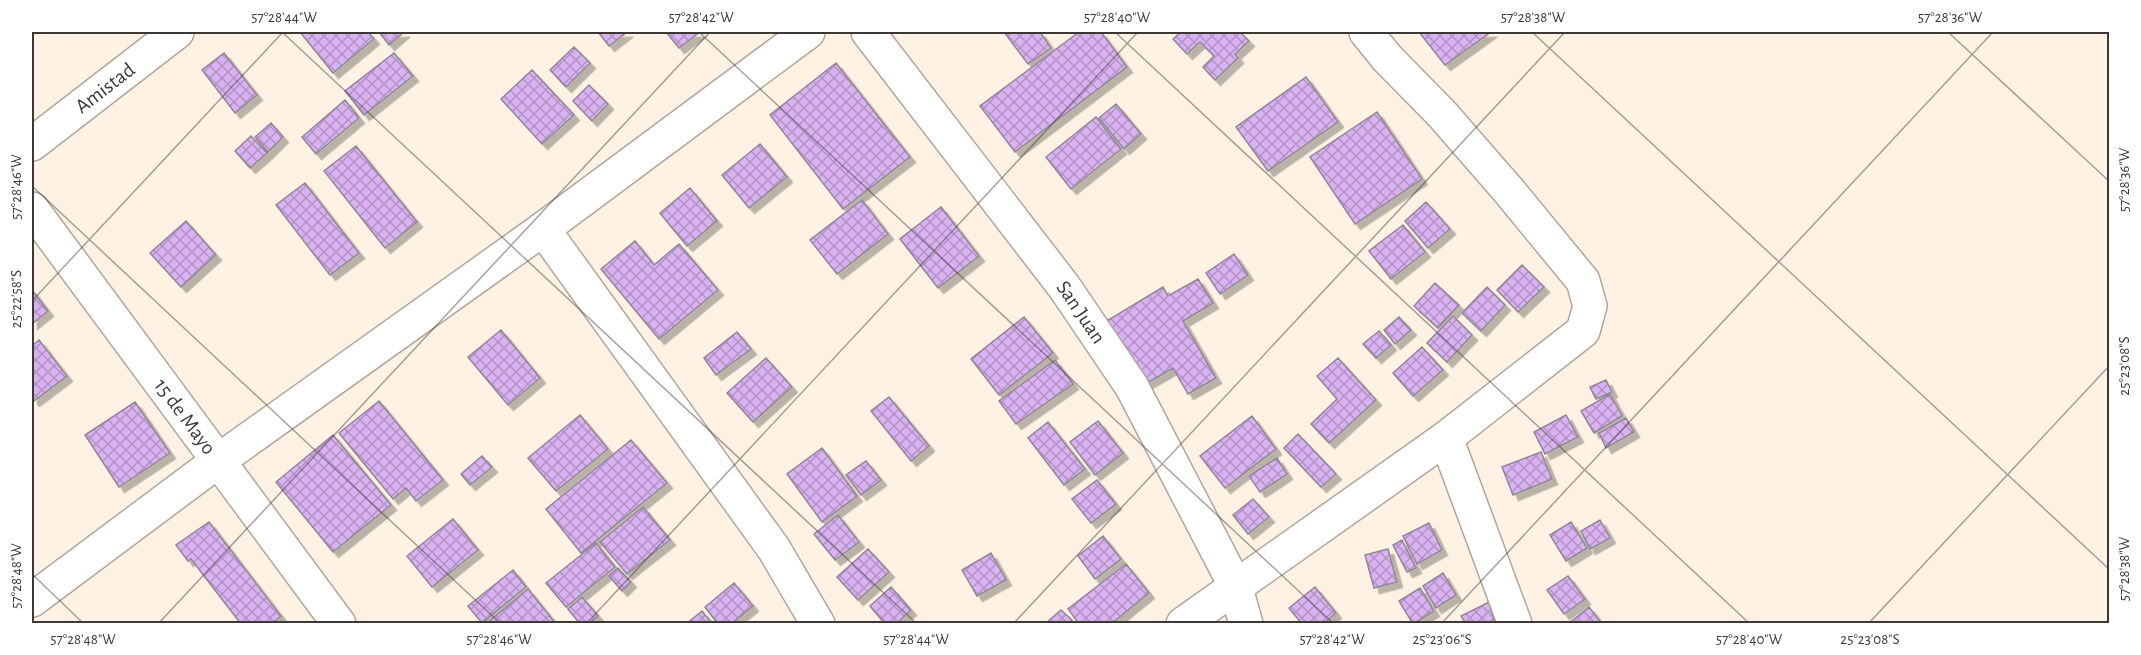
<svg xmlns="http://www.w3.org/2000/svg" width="2141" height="655" viewBox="0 0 2141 655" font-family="'Alegreya Sans',sans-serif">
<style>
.building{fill:url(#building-cross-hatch);stroke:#8f8794;stroke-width:1.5;filter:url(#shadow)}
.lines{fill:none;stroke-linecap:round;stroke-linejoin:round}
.minor-casing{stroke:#b1a69a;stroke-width:36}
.minor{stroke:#fff;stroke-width:33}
.ticks{fill:none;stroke:#3c3833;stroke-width:1.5;stroke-opacity:0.45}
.labels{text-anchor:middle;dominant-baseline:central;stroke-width:4.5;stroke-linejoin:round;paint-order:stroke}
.street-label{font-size:21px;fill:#3c3833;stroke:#fff}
.neatline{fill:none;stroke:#3c3833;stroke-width:2}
.ticks-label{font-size:15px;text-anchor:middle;fill:#3c3833}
</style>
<defs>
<pattern id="building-cross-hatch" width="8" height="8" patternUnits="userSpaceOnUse" patternTransform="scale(1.5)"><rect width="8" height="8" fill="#dab2f1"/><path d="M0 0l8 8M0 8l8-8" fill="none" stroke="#b292c4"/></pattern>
<filter id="shadow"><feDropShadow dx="5.5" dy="5.5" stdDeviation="0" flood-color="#0004"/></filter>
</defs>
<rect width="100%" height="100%" fill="#fdf2e4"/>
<!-- building -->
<path class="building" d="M300,32H368L374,39L333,73Z
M379,32H404L389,45Z
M598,32H627L609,46Z
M666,32H700L679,48Z
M1004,32H1040L1051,48L1028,64Z
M1079,32H1101L1127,67L1015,152L980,106Z
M1181,32H1240L1249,41L1235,54L1238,58L1215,80L1203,67L1214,56L1200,42L1187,54L1173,39Z
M1419,32H1491L1445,65Z
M574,47L590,63L566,87L550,70Z
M224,53L257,95L235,113L202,70Z
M394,53L413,76L364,115L345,91Z
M836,63L910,157L843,209L770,115Z
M532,70L574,115L542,144L501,99Z
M1306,77L1338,122L1268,171L1236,127Z
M589,85L608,104L592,121L573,101Z
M345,100L359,118L316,154L302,137Z
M1116,104L1141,134L1124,149L1099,118Z
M1377,112L1422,179L1355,224L1310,157Z
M1096,117L1121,149L1071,189L1046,157Z
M271,123L283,137L268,152L255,137Z
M251,136L267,153L250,168L235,151Z
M760,144L787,177L749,208L722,175Z
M356,146L417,222L385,248L324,171Z
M305,183L359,253L330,275L276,205Z
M690,188L717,221L687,246L660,213Z
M862,200L888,234L837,274L810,240Z
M1426,202L1450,229L1428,248L1405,221Z
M941,207L979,256L938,288L900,239Z
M186,221L216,255L181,287L150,253Z
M1403,225L1425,252L1391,279L1369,251Z
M635,241L654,265L679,244L718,290L659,339L601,269Z
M1234,254L1248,275L1220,294L1206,273Z
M1522,265L1544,287L1518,312L1497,290Z
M1198,279L1213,303L1183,321L1216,378L1188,394L1173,368L1142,386L1105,322L1163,287L1168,296Z
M1435,283L1459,305L1438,328L1414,306Z
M1487,287L1505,305L1481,331L1462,313Z
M32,290L48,311L32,324Z
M1453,316L1472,335L1447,362L1427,343Z
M1024,317L1053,353L999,395L971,359Z
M1399,317L1411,330L1395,344L1384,330Z
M501,330L540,378L508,405L468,357Z
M1379,331L1391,345L1376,358L1363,344Z
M737,332L751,349L716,375L704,358Z
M39,340L67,376L34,401L32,399V346Z
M1422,347L1443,370L1413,396L1393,373Z
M766,358L792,387L753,422L727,393Z
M1338,358L1376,400L1329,443L1311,424L1337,399L1317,376Z
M1055,360L1073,384L1016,424L999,401Z
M1606,380L1612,392L1596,399L1590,387Z
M1610,394L1622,416L1594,433L1581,411Z
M889,397L929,446L911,461L871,411Z
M379,401L443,480L416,501L406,488L393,499L339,433Z
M135,402L170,453L119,487L85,435Z
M580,415L608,449L556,491L528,458Z
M1566,415L1578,437L1545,454L1534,432Z
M1252,416L1276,449L1225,488L1200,456Z
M1626,418L1634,432L1606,448L1599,433Z
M1098,421L1123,453L1095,475L1070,442Z
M1048,422L1085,469L1064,485L1028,438Z
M1298,434L1336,474L1321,487L1284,448Z
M333,435L391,505L333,552L276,482Z
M631,440L667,483L581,553L546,509Z
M822,448L857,496L822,522L787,474Z
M1541,452L1552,479L1513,495L1502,467Z
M482,456L492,467L470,485L461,474Z
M1277,458L1287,474L1260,492L1249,476Z
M866,461L881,480L861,495L846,475Z
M1097,480L1116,504L1091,523L1072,499Z
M1253,499L1269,517L1248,534L1233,515Z
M643,507L670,540L627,574L600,542Z
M838,515L859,542L835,560L814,534Z
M453,519L478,550L432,587L407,556Z
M1600,520L1610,538L1590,549L1581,531Z
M209,522L281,616L271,624H241L191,559L188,561L176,545Z
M1571,522L1587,548L1566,561L1550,535Z
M1429,523L1442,550L1417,564L1403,536Z
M1103,536L1121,559L1095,579L1078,556Z
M1402,540L1416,568L1407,572L1393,545Z
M596,543L615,567L566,607L546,583Z
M868,549L889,572L858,600L837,577Z
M1388,549L1397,582L1374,588L1365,555Z
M991,553L1006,580L977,596L962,570Z
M1126,564L1149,593L1111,624H1079L1068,609Z
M618,568L631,582L622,591L609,576Z
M513,570L526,587L482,623L468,606Z
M1443,573L1456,595L1436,608L1423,586Z
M1568,576L1585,599L1564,614L1547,590Z
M734,583L753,606L731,624H718L705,607Z
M891,587L911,610L896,624H885L870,606Z
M1315,587L1336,613L1323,624H1302L1289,608Z
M1420,588L1434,611L1413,624L1399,601Z
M528,589L556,624H486Z
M582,597L598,616L589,624H580L568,609Z
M1489,602L1495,624H1466L1461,616Z
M1589,607L1602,624H1570L1569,623Z
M1061,610L1072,620L1069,624H1045Z
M702,611L712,624H686Z"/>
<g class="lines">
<defs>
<g id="minor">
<path id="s1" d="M868,32L1065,288L1132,387L1235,585L1246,624"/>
<path id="s2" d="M32,144L177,32"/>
<path id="s3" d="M32,209L339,624"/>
<path d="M543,229L774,549L818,624"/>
<path d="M1446,438L1515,624"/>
<path d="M32,600L218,461L543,229L808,32"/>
<path d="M1183,624L1446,438L1583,331L1590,306L1583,281L1509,191L1442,114L1387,58L1366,32"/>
</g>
</defs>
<!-- minor casing -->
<use href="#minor" class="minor-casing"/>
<!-- minor -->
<use href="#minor" class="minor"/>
</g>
<!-- ticks -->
<path class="ticks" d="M282,32L917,624M699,32L1334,624M1115,32L1750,624M1532,32L2110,570M1948,32L2110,182M32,186L501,624M32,301L283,32M32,574L84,624M158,624L710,32M586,624L1138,32M1013,624L1565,32M1441,624L1993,32M1868,624L2110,365"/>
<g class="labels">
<!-- street labels -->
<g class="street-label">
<text stroke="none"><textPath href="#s2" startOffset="92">Amistad</textPath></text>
<text stroke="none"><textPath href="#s1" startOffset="352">San Juan</textPath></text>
<text stroke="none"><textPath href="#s3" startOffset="258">15 de Mayo</textPath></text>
</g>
</g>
<!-- border -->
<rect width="2141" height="655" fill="none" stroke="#ffffff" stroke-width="66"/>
<rect x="33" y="33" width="2075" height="589" class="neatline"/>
<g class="ticks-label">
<text x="284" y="22">57°28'44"W</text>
<text x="701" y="22">57°28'42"W</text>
<text x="1117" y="22">57°28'40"W</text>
<text x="1533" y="22">57°28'38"W</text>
<text x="1950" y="22">57°28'36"W</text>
<text transform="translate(2124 180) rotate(-90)" y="5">57°28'36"W</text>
<text transform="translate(16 187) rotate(-90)" y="5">57°28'46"W</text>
<text transform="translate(16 299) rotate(-90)" y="5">25°22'58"S</text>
<text transform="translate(2124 366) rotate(-90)" y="5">25°23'08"S</text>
<text transform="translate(2124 569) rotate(-90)" y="5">57°28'38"W</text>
<text transform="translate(16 576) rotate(-90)" y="5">57°28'48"W</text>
<text x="83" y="644">57°28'48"W</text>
<text x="499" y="644">57°28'46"W</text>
<text x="916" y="644">57°28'44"W</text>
<text x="1332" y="644">57°28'42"W</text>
<text x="1442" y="644">25°23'06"S</text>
<text x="1749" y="644">57°28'40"W</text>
<text x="1870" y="644">25°23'08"S</text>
</g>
</svg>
